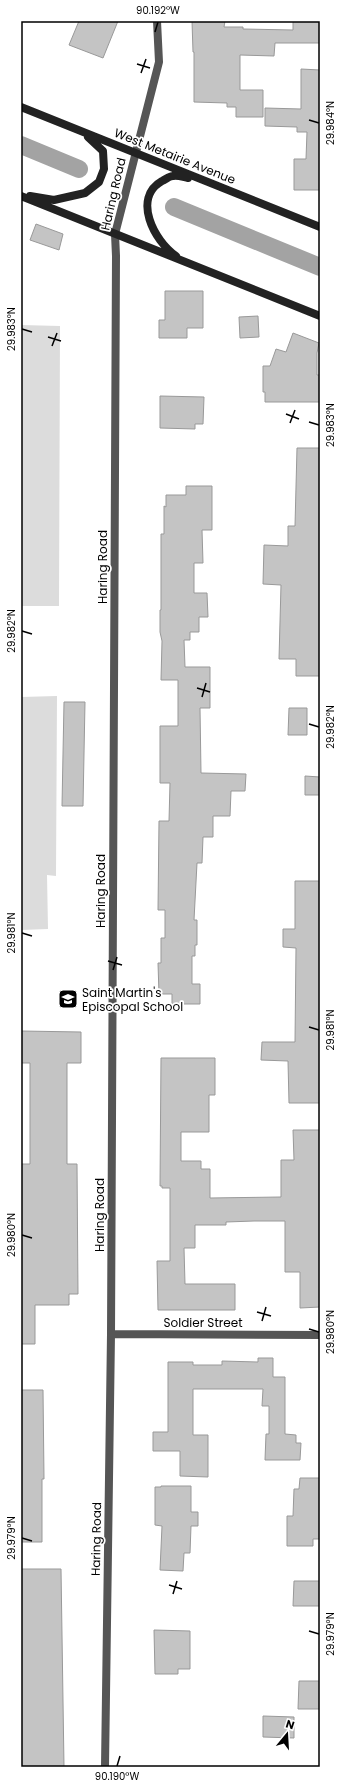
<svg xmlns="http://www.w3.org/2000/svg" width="341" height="1788" viewBox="0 0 341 1788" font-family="Poppins,sans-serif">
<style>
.pitch{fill:#dcdcdc}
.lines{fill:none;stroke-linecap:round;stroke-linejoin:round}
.canal{stroke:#a3a3a3;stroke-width:18}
.building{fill:#c4c4c4;stroke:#999}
.street{stroke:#555;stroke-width:8}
.secondary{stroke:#222;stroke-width:8}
.ticks{fill:none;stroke:#000;stroke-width:1.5}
.labels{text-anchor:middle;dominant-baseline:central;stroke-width:3.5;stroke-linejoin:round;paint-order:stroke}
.street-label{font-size:12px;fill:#000;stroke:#fff}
.poi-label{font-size:12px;fill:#000;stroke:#fff;text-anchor:start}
.neatline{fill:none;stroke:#000;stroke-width:1.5}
.ticks-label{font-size:10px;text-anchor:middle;fill:#000}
</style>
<rect width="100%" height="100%" fill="#fff"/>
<!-- pitch -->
<path class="pitch" d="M21,325L60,326L59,606H21Z
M57,696L56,876L47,875L48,929L21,930V697Z"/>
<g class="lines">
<!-- canal -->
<path class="canal" d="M21,145L79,169
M174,207L320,267"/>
</g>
<!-- building -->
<path class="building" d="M79,21H118L103,58L69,45Z
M192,21H225L224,27H243V29L293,30V21H320V43H275L274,56L240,55V90H263V117H236V107H227V103L194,102V52H193Z
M301,69L320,70V190H294V159H306L307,132H297V127L265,126V108L301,109Z
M36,224L63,234L59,250L30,240Z
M165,291H203V328H187V338H159V320H165Z
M258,316L259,337L240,338L239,317Z
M293,333L319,343L317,353V375H320V402H265V392H263V366H270L276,349L286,352Z
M160,396L204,397L203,424H195V429L160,428Z
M297,448H320V676H296V659H279L281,585L263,584L264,545L288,546V526H295Z
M186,486H212V530H202L203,563H194V593H207L208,617H199V632H190V640H184L185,667H210V708H200L201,773L246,774L245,791H231L230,816H213V837H203L202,863H197L194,920H197V945H195V956H192V984H200V1004H172V994H159L158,963H161V938H165V910H158L159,821H169L170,783H160V726H178V680H161L162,641L160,632V610H161V534H164V506L166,507V495H186Z
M64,702H85L83,806H62Z
M289,708H307V735H288Z
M305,776L320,777V795H305Z
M295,881H320V1103H289L288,1061L261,1060L262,1042H295L296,948L283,947V929H295Z
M21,1031L81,1032V1063H67V1164H77L78,1294H69V1305H35V1344H21V1164H30V1063H21Z
M161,1058H215V1095H209V1132H181V1161H201V1169H210V1198L281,1197V1160H294L293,1130H320V1307L300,1308V1272H285V1221H254L226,1222V1225H195V1248H184L185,1284H235V1310H158L157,1261H170V1188H162V1186H160Z
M258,1358H273V1377H285V1434L296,1435V1443H301L300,1460H265L266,1434H269V1406H262L263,1389H193V1435H208V1477L180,1476V1451H153V1432H168V1362H193V1365H222V1361L258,1362Z
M21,1390H43L44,1479H42V1542H21Z
M300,1478H320V1539H313V1546H287V1516H293L294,1489H299Z
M161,1486H191V1512H198V1526H191L190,1553H184L183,1571L160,1570L162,1526L155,1525V1487H161Z
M21,1569H61L64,1767H21Z
M294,1581H320V1606H293Z
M154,1630L190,1631V1669H178V1674H155Z
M299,1681H320V1709H298Z
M263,1716L294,1717V1738L263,1737Z"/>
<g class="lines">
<!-- street -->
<path class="street" d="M111,1334L320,1335
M105,1767L111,1334L116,256L115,234L159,62L157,21"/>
<!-- secondary -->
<path class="secondary" d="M21,107L320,227
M21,196L320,316
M30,196L54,200L85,193L99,182L104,169L103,151L88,137
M176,256C154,241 132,198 162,181C165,180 169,176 173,176C177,175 183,177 188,178"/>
</g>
<!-- ticks -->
<path class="ticks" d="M155,32L158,22M137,64L150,68M141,73L146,59M309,120L319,123M22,329L32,332M48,337L61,341M52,346L57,333M286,414L299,419M309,422L319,425M290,423L295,410M22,631L32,634M197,688L210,692M202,697L206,683M309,724L319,727M22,933L32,936M108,961L122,965M113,970L117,957M309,1027L319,1030M22,1235L32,1238M257,1312L271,1316M262,1321L266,1307M309,1329L319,1332M22,1538L32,1541M169,1585L182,1589M173,1594L177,1581M309,1631L319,1634M117,1766L120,1756"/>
<!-- icons -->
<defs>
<symbol id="school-square" viewBox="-11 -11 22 22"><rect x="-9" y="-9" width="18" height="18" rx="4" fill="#000" stroke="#fff"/><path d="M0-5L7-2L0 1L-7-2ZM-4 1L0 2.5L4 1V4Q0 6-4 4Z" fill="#fff"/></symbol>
</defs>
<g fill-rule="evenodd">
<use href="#school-square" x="57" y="988" width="22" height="22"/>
</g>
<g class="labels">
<!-- street labels -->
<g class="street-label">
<text transform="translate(175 156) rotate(22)">West Metairie Avenue</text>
<text transform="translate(113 194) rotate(-77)">Haring Road</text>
<text transform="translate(102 567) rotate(-90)">Haring Road</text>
<text transform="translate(100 891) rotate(-90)">Haring Road</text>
<text transform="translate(99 1215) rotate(-90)">Haring Road</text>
<text x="203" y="1322">Soldier Street</text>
<text transform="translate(96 1539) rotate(-89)">Haring Road</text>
</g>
<!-- poi labels -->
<g class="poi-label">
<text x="82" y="992">Saint Martin's<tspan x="82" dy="14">Episcopal School</tspan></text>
</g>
</g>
<!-- border -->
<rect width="341" height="1788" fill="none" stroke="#ffffff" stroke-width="44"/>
<!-- north arrow -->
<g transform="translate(287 1734) rotate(18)" stroke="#ffffff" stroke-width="3" paint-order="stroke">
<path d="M0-3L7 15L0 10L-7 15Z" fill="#000000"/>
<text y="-6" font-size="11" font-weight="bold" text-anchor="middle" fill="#000000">N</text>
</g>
<rect x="22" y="22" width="297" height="1744" class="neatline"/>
<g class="ticks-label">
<text x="158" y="14">90.192°W</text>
<text transform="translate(330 123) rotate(-90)" y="4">29.984°N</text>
<text transform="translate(11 329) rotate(-90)" y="4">29.983°N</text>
<text transform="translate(330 425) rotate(-90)" y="4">29.983°N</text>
<text transform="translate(11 631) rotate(-90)" y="4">29.982°N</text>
<text transform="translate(330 727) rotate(-90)" y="4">29.982°N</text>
<text transform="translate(11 933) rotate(-90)" y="4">29.981°N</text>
<text transform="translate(330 1030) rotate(-90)" y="4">29.981°N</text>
<text transform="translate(11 1235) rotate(-90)" y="4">29.980°N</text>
<text transform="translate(330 1332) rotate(-90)" y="4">29.980°N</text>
<text transform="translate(11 1538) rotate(-90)" y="4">29.979°N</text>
<text transform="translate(330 1634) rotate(-90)" y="4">29.979°N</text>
<text x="117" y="1780">90.190°W</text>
</g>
</svg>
